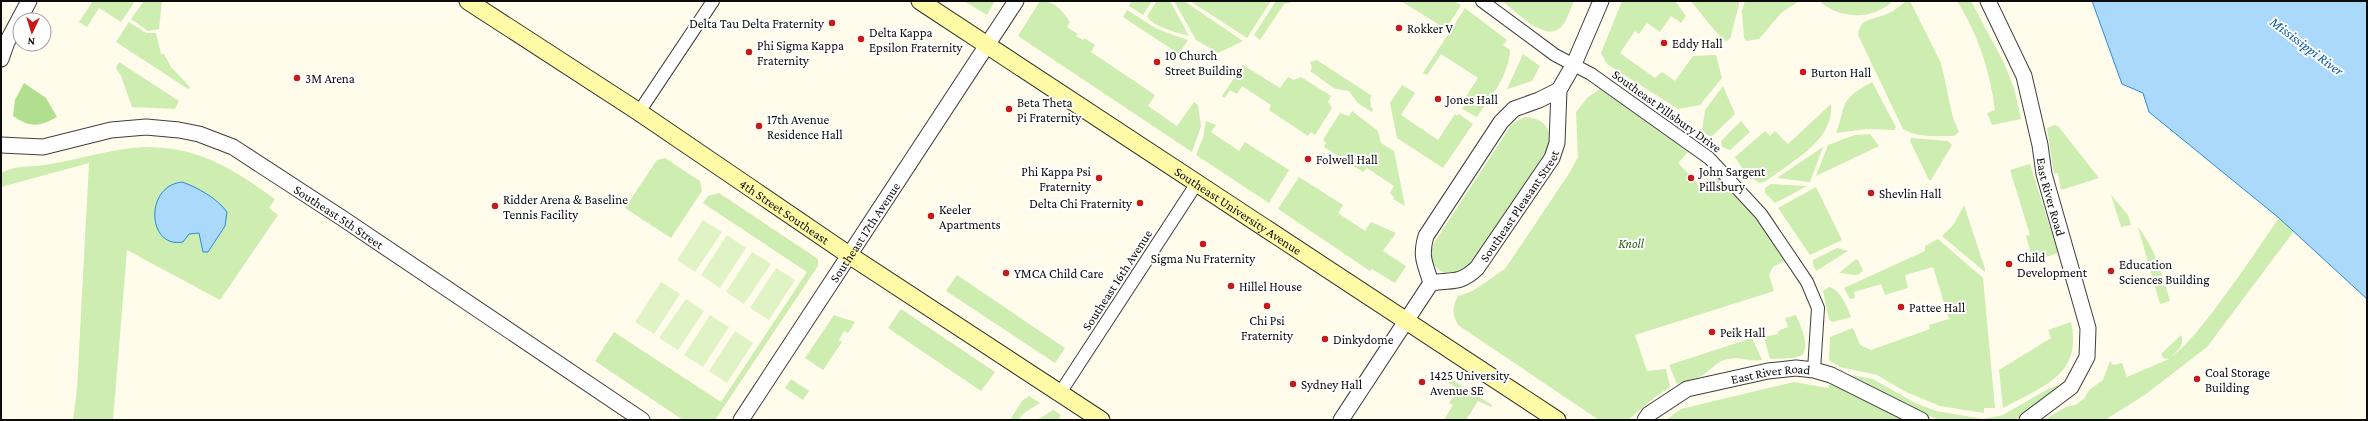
<svg xmlns="http://www.w3.org/2000/svg" width="2368" height="421" viewBox="0 0 2368 421" font-family="'Crimson Pro',serif">
<style>
.green{fill:#cdedb1}
.forest{fill:#afdf8f}
.pitch{fill:#e0f3c4}
.water{fill:#abd9fc;stroke:#2b8bd9}
.lines{fill:none;stroke-linecap:round;stroke-linejoin:round}
.minor-casing{stroke:#3f3f3f;stroke-width:14}
.tertiary-casing{stroke:#3f3f3f;stroke-width:17}
.secondary-casing{stroke:#2e2e2e;stroke-width:19}
.minor{stroke:#fff;stroke-width:12}
.tertiary{stroke:#fff;stroke-width:15}
.secondary{stroke:#fffaa6;stroke-width:17}
.poi-dot{fill:#c81918;stroke:#fff;stroke-width:1.5}
.labels{text-anchor:middle;dominant-baseline:central;stroke-width:4;stroke-linejoin:round;paint-order:stroke}
.poi-label{font-size:13px;fill:#0c0c0c;stroke:#fff;text-anchor:start}
.street-label{font-size:13px;fill:#0c0c0c;stroke:#fff}
.park-label{font-size:13px;font-style:italic;fill:#246917;stroke:#fff}
.water-label{font-size:14px;font-style:italic;fill:#0b5ba9;stroke:#fff}
</style>
<rect width="100%" height="100%" fill="#fffceb"/>
<!-- green -->
<path class="green" d="M93,1H135L121,22L99,8L87,27L79,22Z
M144,1H162L159,29L148,31L131,19Z
M964,1H995L987,15Z
M1040,1C1055,1 1063,11 1070,22L1067,27L1078,34L1076,36L1083,40L1084,38L1095,45L1091,52L1155,95L1148,106L1177,126L1194,102L1198,105L1201,126L1192,152L1018,36Z
M1132,1H1152L1143,15L1129,6Z
M1157,1H1170L1189,36C1177,32 1154,28 1147,16Z
M1174,1H1184L1243,41L1218,53L1196,40Z
M1190,1H1271L1247,38Z
M1276,1H1296L1284,4L1260,40L1254,35Z
M1401,1H1454L1461,5L1446,29Z
M1502,1H1574C1570,9 1568,19 1562,26C1546,45 1515,10 1502,1Z
M1622,1H1675L1686,16L1681,23L1671,16L1660,32L1647,23L1639,34L1635,31L1620,53L1655,78L1662,72L1675,81L1693,56L1716,55L1722,78L1700,105L1678,109L1607,64L1601,53Z
M1691,1H1740L1730,39L1726,41C1719,38 1698,9 1691,1Z
M1745,1H1799L1781,13L1759,39L1746,41L1744,38L1742,11Z
M1819,1H1893C1872,21 1839,19 1819,1Z
M1906,1H1910L1941,63L1953,118L1959,132L1954,136C1937,136 1918,138 1903,129L1858,35C1860,17 1874,20 1887,14C1894,11 1900,6 1906,1Z
M1957,1H1971L2004,63L2014,88L2021,119L1992,125L1987,113L1995,110C1990,71 1978,34 1957,1Z
M1465,8L1507,40L1503,45L1510,50C1509,76 1491,96 1477,117L1462,109L1464,106L1461,104L1478,78L1441,54L1427,75L1423,73Z
M1127,10L1157,29L1188,40L1179,54L1123,17Z
M129,22L146,33H156L161,54H164L171,67L190,87L188,89L116,42Z
M1523,54L1540,66L1532,81L1507,89Z
M1317,60L1372,96L1370,98L1371,107L1373,109L1372,112L1358,103L1349,91L1335,89L1310,71L1312,68L1310,62Z
M119,62L179,101L175,109L132,107L121,76L116,68Z
M1243,65L1280,88L1288,77L1294,80L1301,77L1331,96L1328,102L1332,108L1315,135L1311,132L1308,136L1269,110L1271,105L1242,86L1237,94L1230,90L1225,98L1222,96Z
M1872,82L1896,127L1894,130L1867,129L1836,133C1840,125 1843,106 1846,102C1852,93 1863,87 1872,82Z
M1402,85L1415,93L1401,115L1438,140L1455,114L1457,116L1459,114L1473,124L1443,168L1397,138L1390,103Z
M1723,86L1735,114L1711,137L1702,131L1705,110Z
M1600,89L1688,152L1678,163L1706,192L1718,177L1761,223L1785,260L1773,267L1769,275L1774,291L1635,335L1647,371L1666,369L1670,387L1655,397L1628,420H1599L1458,325C1452,314 1452,307 1458,296C1477,292 1488,279 1505,269L1570,172L1578,157L1576,112L1587,98Z
M1831,104C1834,141 1792,161 1766,181L1760,183C1749,178 1741,167 1735,157L1765,131L1770,136L1775,131L1788,144Z
M1352,111L1378,131L1381,143L1394,151L1405,206L1393,199L1394,197L1390,193L1394,186L1367,168L1363,172L1324,147L1326,143L1323,140L1340,113L1349,116Z
M1524,117C1545,118 1554,130 1547,150L1471,266C1451,283 1423,270 1434,243L1512,124Z
M1206,121L1216,125L1211,132L1239,151L1245,142L1289,170L1269,203L1196,155L1203,138Z
M1741,121L1750,132L1730,150L1722,147L1721,141Z
M2054,125L2058,126L2099,178L2061,190L2058,173L2054,174L2047,128Z
M1870,134L1879,146L1816,176L1828,145L1855,135Z
M1911,138L1948,141L1952,145L1931,180H1929L1910,141Z
M144,147C200,147 231,168 275,199L269,208L278,215L220,300L127,250L113,420H73L77,389L89,163L1,187V173C15,165 31,167 46,165C80,159 111,149 144,147Z
M1823,147L1810,182L1777,178Z
M665,158L700,181L702,191L671,238L625,208L657,160Z
M2030,164L2058,253L2033,261L2026,236L2030,235L2010,170Z
M1299,177L1343,205L1338,213L1365,231L1371,222L1396,233L1383,251L1406,266L1395,283L1372,269L1370,271L1278,209Z
M1771,184L1807,186L1775,203L1765,193V188Z
M1816,187L1842,240L1810,255L1778,208Z
M719,193L818,259V266L715,420H683L595,361L614,332L721,402L807,272L703,203L708,196Z
M2111,195L2128,215L2131,225L2121,227Z
M1964,205L1985,269V272L1942,236L1954,224Z
M2279,218L2294,231L2207,347L2146,394L2105,420H2044L2066,407L2075,405L2084,399L2089,390L2103,380L2110,361L2113,365L2122,363L2127,377L2169,359L2163,358L2161,354L2181,335C2185,345 2178,351 2170,357C2194,346 2260,245 2279,218Z
M2138,227C2156,250 2162,274 2170,301L2160,304Z
M1938,239L1983,278L1995,408H1984V413L1940,406L1906,392L1877,375L1840,367L1829,360L1830,337L1853,328L1860,345L1871,350L1930,329L1929,325L1949,319L1933,267L1905,275L1908,288L1885,295L1881,284L1854,292L1855,298L1850,299L1844,288L1925,251V246Z
M1837,248L1848,251L1816,271L1813,265V260Z
M1856,259L1858,260L1863,271L1857,275L1839,273Z
M957,275L1065,348L1055,363L946,291Z
M1829,287C1841,290 1847,307 1851,317L1833,322L1829,320L1823,291Z
M901,309L995,372L981,391L888,328Z
M834,315L855,322L848,333L844,331L839,340L842,342L823,370L805,358Z
M1796,315C1801,328 1809,341 1803,355L1793,358L1770,359L1764,337L1778,334V331L1788,327L1785,318Z
M2071,322C2083,376 2042,386 2003,408L1999,370L2051,338L2048,330Z
M1752,338L1762,360C1750,362 1740,356 1728,359C1717,361 1713,368 1704,374C1697,379 1686,381 1677,384L1669,365Z
M1440,372L1492,405L1491,407L1478,401L1466,420H1444L1453,405L1449,403L1458,389L1438,376Z
M1850,375L1873,379L1915,403L1936,411L1983,419L2003,415L2048,389L2063,383L2036,408L2014,420H1939L1913,409Z
M791,379L809,391L803,400L785,388Z
M1794,382L1828,388L1830,384L1846,389L1903,420H1666L1681,409Z
M1029,396L1040,403L1024,413L1018,420H1010L1022,401Z
M1053,410L1061,415L1058,420H1037Z"/>
<!-- forest -->
<path class="forest" d="M24,83L46,98L57,117C39,127 31,128 13,116L15,100Z"/>
<!-- pitch -->
<path class="pitch" d="M703,220L722,232L695,272L677,260Z
M727,235L746,248L720,288L701,275Z
M752,252L771,264L744,304L726,292Z
M776,268L795,280L769,320L750,308Z
M661,282L680,294L654,334L635,322Z
M686,299L704,311L678,350L659,338Z
M710,315L729,327L703,367L684,355Z
M735,331L753,343L727,383L709,371Z"/>
<!-- water -->
<path class="water" d="M2092,1H2367V299L2279,218L2149,112L2143,93L2122,84Z
M182,182C197,187 218,199 227,212L225,226L208,252H203L199,233L189,234L183,242C147,249 144,186 182,182Z"/>
<g class="lines">
<defs>
<path id="minor" d="M1482,1L1555,55L1591,74L1709,158L1761,214L1807,282L1818,308L1814,370
M639,112L713,1
M1060,393L1197,183"/>
<g id="tertiary">
<path id="s1" d="M1988,1L2024,76L2040,145L2044,174L2088,328L2087,357L2071,387L2027,420"/>
<path d="M1,59L7,42L29,1"/>
<path id="s2" d="M1,145L43,147L111,130L146,127L179,130L199,134L233,147L342,218L642,420"/>
<path d="M1431,283C1425,263 1420,257 1426,236L1501,122L1514,109L1539,100L1559,90"/>
<path id="s3" d="M741,420L1016,1"/>
<path id="s4" d="M1341,420L1431,283C1452,279 1459,285 1477,268L1552,158L1557,143L1559,90L1574,64L1601,1"/>
<path id="s5" d="M1645,420L1649,414L1687,389L1768,371L1796,368L1814,370L1831,375L1921,420"/>
</g>
<g id="secondary">
<path id="s6" d="M468,1L639,112L849,255L1101,420"/>
<path id="s7" d="M920,1L1557,420"/>
</g>
</defs>
<!-- minor casing -->
<use href="#minor" class="minor-casing"/>
<!-- tertiary casing -->
<use href="#tertiary" class="tertiary-casing"/>
<!-- secondary casing -->
<use href="#secondary" class="secondary-casing"/>
<!-- minor -->
<use href="#minor" class="minor"/>
<!-- tertiary -->
<use href="#tertiary" class="tertiary"/>
<!-- secondary -->
<use href="#secondary" class="secondary"/>
</g>
<!-- markers -->
<g class="poi-dot">
<circle cx="832" cy="23" r="4"/>
<circle cx="1399" cy="28" r="4"/>
<circle cx="861" cy="39" r="4"/>
<circle cx="1664" cy="43" r="4"/>
<circle cx="749" cy="52" r="4"/>
<circle cx="1157" cy="62" r="4"/>
<circle cx="1803" cy="72" r="4"/>
<circle cx="297" cy="78" r="4"/>
<circle cx="1438" cy="99" r="4"/>
<circle cx="1009" cy="109" r="4"/>
<circle cx="759" cy="126" r="4"/>
<circle cx="1308" cy="159" r="4"/>
<circle cx="1099" cy="178" r="4"/>
<circle cx="1691" cy="178" r="4"/>
<circle cx="1871" cy="193" r="4"/>
<circle cx="1140" cy="203" r="4"/>
<circle cx="495" cy="206" r="4"/>
<circle cx="931" cy="216" r="4"/>
<circle cx="1203" cy="244" r="4"/>
<circle cx="2009" cy="264" r="4"/>
<circle cx="2111" cy="271" r="4"/>
<circle cx="1006" cy="273" r="4"/>
<circle cx="1231" cy="286" r="4"/>
<circle cx="1267" cy="306" r="4"/>
<circle cx="1901" cy="307" r="4"/>
<circle cx="1712" cy="332" r="4"/>
<circle cx="1325" cy="339" r="4"/>
<circle cx="2197" cy="379" r="4"/>
<circle cx="1422" cy="382" r="4"/>
<circle cx="1293" cy="384" r="4"/>
</g>
<g class="labels">
<!-- poi labels -->
<g class="poi-label">
<text x="824" y="23" text-anchor="end">Delta Tau Delta Fraternity</text>
<text x="1407" y="28">Rokker V</text>
<text x="869" y="32">Delta Kappa<tspan x="869" dy="15">Epsilon Fraternity</tspan></text>
<text x="1672" y="43">Eddy Hall</text>
<text x="757" y="45">Phi Sigma Kappa<tspan x="757" dy="15">Fraternity</tspan></text>
<text x="1165" y="55">10 Church<tspan x="1165" dy="15">Street Building</tspan></text>
<text x="1811" y="72">Burton Hall</text>
<text x="305" y="78">3M Arena</text>
<text x="1446" y="99">Jones Hall</text>
<text x="1017" y="102">Beta Theta<tspan x="1017" dy="15">Pi Fraternity</tspan></text>
<text x="767" y="119">17th Avenue<tspan x="767" dy="15">Residence Hall</tspan></text>
<text x="1316" y="159">Folwell Hall</text>
<text x="1091" y="171" text-anchor="end">Phi Kappa Psi<tspan x="1091" dy="15">Fraternity</tspan></text>
<text x="1699" y="171">John Sargent<tspan x="1699" dy="15">Pillsbury</tspan></text>
<text x="1879" y="193">Shevlin Hall</text>
<text x="503" y="199">Ridder Arena &amp; Baseline<tspan x="503" dy="15">Tennis Facility</tspan></text>
<text x="1132" y="203" text-anchor="end">Delta Chi Fraternity</text>
<text x="939" y="209">Keeler<tspan x="939" dy="15">Apartments</tspan></text>
<text x="2017" y="257">Child<tspan x="2017" dy="15">Development</tspan></text>
<text x="1203" y="258" text-anchor="middle">Sigma Nu Fraternity</text>
<text x="2119" y="264">Education<tspan x="2119" dy="15">Sciences Building</tspan></text>
<text x="1014" y="273">YMCA Child Care</text>
<text x="1239" y="286">Hillel House</text>
<text x="1909" y="307">Pattee Hall</text>
<text x="1267" y="320" text-anchor="middle">Chi Psi<tspan x="1267" dy="15">Fraternity</tspan></text>
<text x="1720" y="332">Peik Hall</text>
<text x="1333" y="339">Dinkydome</text>
<text x="2205" y="372">Coal Storage<tspan x="2205" dy="15">Building</tspan></text>
<text x="1430" y="375">1425 University<tspan x="1430" dy="15">Avenue SE</tspan></text>
<text x="1301" y="384">Sydney Hall</text>
</g>
<!-- street labels -->
<g class="street-label">
<text transform="translate(1667 111) rotate(36)">Southeast Pillsbury Drive</text>
<text stroke="none"><textPath href="#s1" startOffset="207">East River Road</textPath></text>
<text stroke="none"><textPath href="#s4" startOffset="289">Southeast Pleasant Street</textPath></text>
<text stroke="none"><textPath href="#s7" startOffset="381">Southeast University Avenue</textPath></text>
<text stroke="none"><textPath href="#s6" startOffset="380">4th Street Southeast</textPath></text>
<text stroke="none"><textPath href="#s2" startOffset="364">Southeast 5th Street</textPath></text>
<text stroke="none"><textPath href="#s3" startOffset="225">Southeast 17th Avenue</textPath></text>
<text transform="translate(1117 280) rotate(-57)">Southeast 16th Avenue</text>
<text stroke="none"><textPath href="#s5" startOffset="138">East River Road</textPath></text>
</g>
<!-- park labels -->
<g class="park-label">
<text x="1631" y="243">Knoll</text>
</g>
<!-- water labels -->
<g class="water-label">
<text transform="translate(2307 46) rotate(37)">Mississippi River</text>
</g>
</g>
<!-- border -->
<rect width="2368" height="421" fill="none" stroke="#0c0c0c" stroke-width="4"/>
<!-- north arrow -->
<g transform="translate(32 32) rotate(184)"><circle r="19" fill="#ffffff" stroke="#9e9e9e"/>
<path d="M0-3L7 15L0 10L-7 15Z" fill="#c81918"/>
<text y="-6" font-size="11" font-weight="bold" text-anchor="middle" fill="#0c0c0c">N</text>
</g>
</svg>
